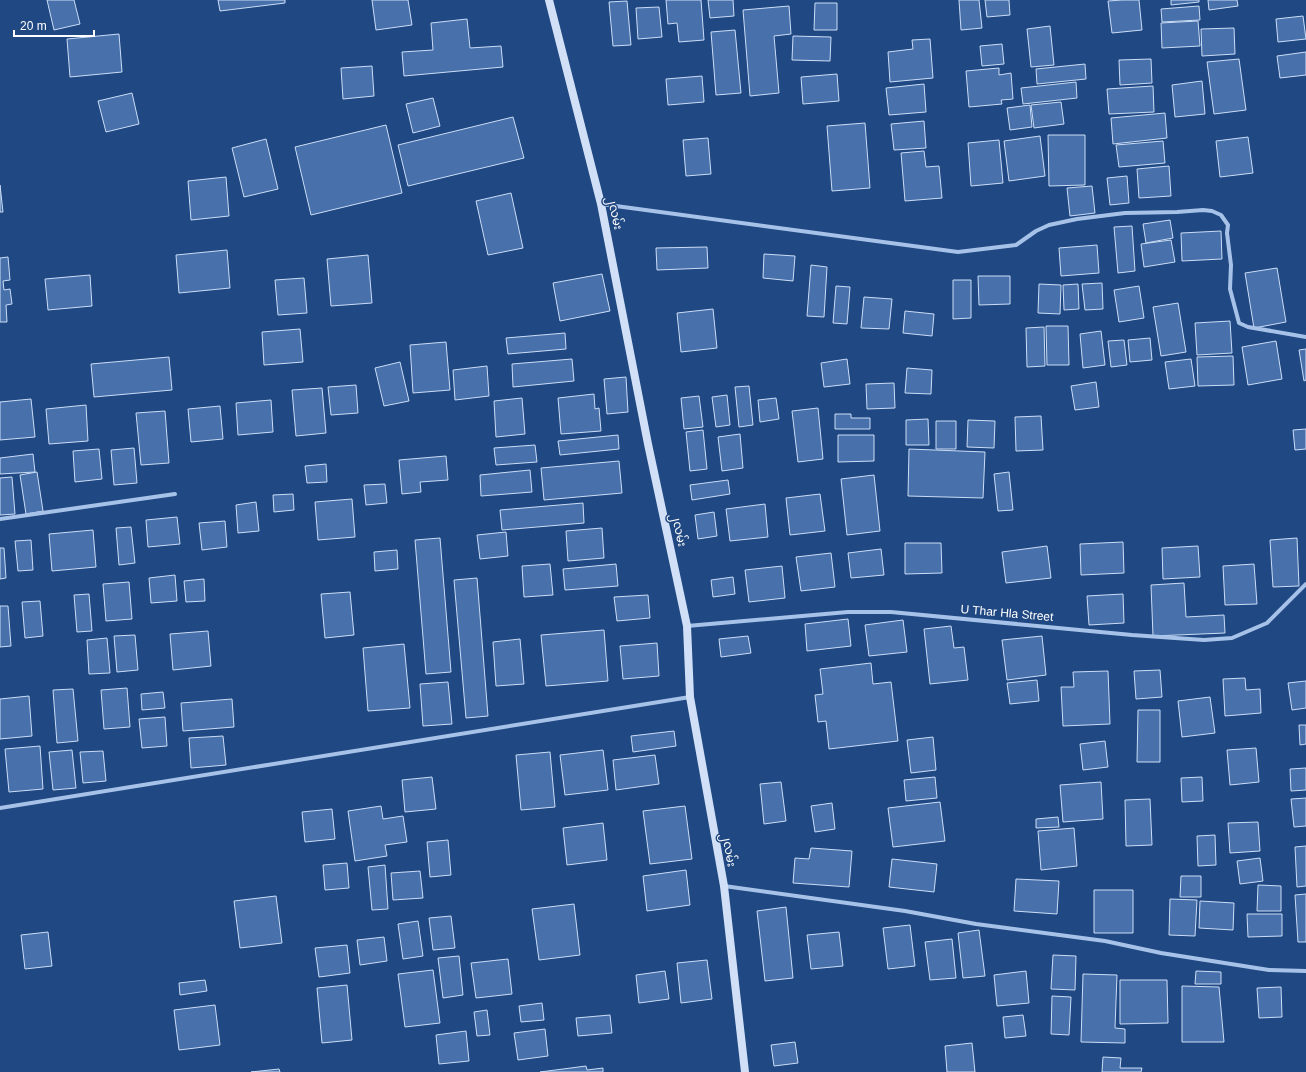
<svg xmlns="http://www.w3.org/2000/svg" width="1306" height="1072" viewBox="0 0 1306 1072" font-family="Arial,'Noto Sans Myanmar',sans-serif">
<style>
.building{fill:#4871ab;stroke:#cbddf7}
.lines{fill:none;stroke-linecap:round;stroke-linejoin:round}
.street{stroke:#a7c2e9;stroke-width:4}
.secondary{stroke:#d1e0f7;stroke-width:8}
.labels{text-anchor:middle;dominant-baseline:central;stroke-width:3;stroke-linejoin:round;paint-order:stroke}
.street-label{font-size:12px;fill:#fff;stroke:#204882}
</style>
<rect width="100%" height="100%" fill="#204882"/>
<!-- building -->
<path class="building" d="M47,0H74L80,24L54,30Z
M218,0H285V3L220,11Z
M372,0H408L412,25L376,30Z
M666,0H701L704,40L679,42L677,23L668,24Z
M708,0H733L734,16L710,18Z
M959,0H979L982,28L961,30Z
M985,0H1009L1010,15L987,17Z
M1122,0H1139L1142,30L1112,33L1108,1Z
M1171,0H1199V2L1171,5Z
M1208,0H1237L1238,6L1209,10Z
M627,1L631,45L613,46L609,2Z
M815,3H837V30H814Z
M789,6L791,34L774,36L779,93L750,96L743,10Z
M1199,6L1200,20L1162,22L1161,9Z
M659,7L662,37L638,39L636,8Z
M1303,16L1306,39L1278,42L1276,19Z
M467,19L470,48L501,46L503,67L404,76L402,52L433,50L431,23Z
M1198,21L1200,46L1162,48L1161,23Z
M1050,26L1054,65L1031,67L1027,29Z
M1234,28L1235,54L1202,56L1201,29Z
M735,30L741,93L716,95L711,32Z
M119,34L122,72L70,77L67,39Z
M793,36L831,37L830,61L792,60Z
M930,39L933,78L890,82L888,52L913,49L912,40Z
M1002,44L1004,64L982,66L980,46Z
M1306,52V75L1280,78L1277,56Z
M1151,59L1152,83L1120,85L1119,60Z
M1239,59L1246,110L1214,114L1207,62Z
M1085,64L1086,79L1037,84L1036,69Z
M372,66L374,96L343,99L341,68Z
M999,68V75L1011,73L1013,99L1001,100L1002,104L969,107L966,71Z
M837,74L839,101L803,104L801,77Z
M702,76L704,102L668,105L666,79Z
M1202,81L1205,114L1175,117L1172,85Z
M1076,82L1077,98L1023,104L1021,88Z
M924,84L926,112L889,115L886,88Z
M1153,86L1154,112L1109,114L1107,89Z
M132,93L139,124L106,132L98,101Z
M433,98L440,126L413,133L406,104Z
M1061,102L1064,124L1034,128L1031,105Z
M1030,105L1032,127L1010,130L1007,108Z
M1165,113L1167,138L1113,144L1111,118Z
M513,117L524,158L408,186L398,145Z
M924,121L926,148L894,150L891,124Z
M865,123L870,188L832,191L827,126Z
M386,125L402,193L311,215L295,147Z
M1048,135H1085V185L1049,186Z
M1040,136L1045,176L1009,181L1004,141Z
M1248,137L1253,173L1220,177L1216,141Z
M708,138L711,174L686,176L683,140Z
M266,139L278,189L244,197L232,148Z
M999,140L1003,183L971,186L968,143Z
M1163,141L1165,163L1119,167L1116,145Z
M924,151L926,167L939,166L942,198L905,201L901,153Z
M1169,166L1171,196L1139,198L1137,169Z
M1127,176L1129,203L1110,205L1107,178Z
M226,177L229,216L191,220L188,181Z
M0,185L3,212H0Z
M1092,186L1095,213L1070,216L1067,188Z
M511,193L523,248L488,255L476,201Z
M1170,220L1173,238L1146,243L1143,224Z
M1132,226L1135,271L1118,273L1114,227Z
M1221,231L1222,259L1182,261L1181,233Z
M1171,240L1175,262L1144,267L1141,244Z
M1097,245L1099,273L1061,276L1059,248Z
M707,247L708,268L657,270L656,248Z
M227,250L230,288L179,293L176,255Z
M764,254L795,256L793,281L763,278Z
M368,255L372,303L331,306L327,259Z
M8,257L10,280L3,281L4,290L10,289L12,304L6,305L7,322H0V258Z
M811,265L827,267L824,317L807,316Z
M1277,268L1286,322L1254,328L1245,273Z
M602,274L610,311L560,321L553,283Z
M90,275L92,306L48,310L45,279Z
M978,276H1010V304L979,305Z
M304,278L307,313L278,315L275,280Z
M953,280H971V318L953,319Z
M1102,283L1103,309L1085,310L1082,284Z
M1039,284L1061,285L1060,314L1038,313Z
M1078,284L1079,309L1064,310L1063,285Z
M836,286L850,287L847,324L833,323Z
M1139,286L1144,318L1119,322L1114,290Z
M864,297L892,299L889,329L861,328Z
M1178,303L1186,352L1161,356L1153,307Z
M713,309L717,348L681,352L677,313Z
M905,311L934,314L932,336L903,333Z
M1230,321L1232,353L1197,355L1195,323Z
M1046,326H1068L1069,365H1047Z
M1044,327L1045,366L1027,367L1026,328Z
M300,329L303,362L264,365L262,332Z
M1101,331L1105,365L1083,368L1080,334Z
M565,333L566,349L508,354L506,338Z
M1150,338L1152,360L1130,362L1128,340Z
M1124,340L1127,365L1111,367L1108,341Z
M1276,341L1282,379L1248,385L1242,347Z
M446,342L450,390L413,393L410,345Z
M1306,349V380L1304,381L1299,350Z
M1233,356L1234,385L1198,386L1197,357Z
M169,357L172,390L94,397L91,364Z
M572,359L574,381L513,387L512,364Z
M847,359L850,384L824,387L821,363Z
M1191,359L1195,386L1169,389L1165,362Z
M400,362L409,401L384,406L375,368Z
M487,366L489,396L455,400L453,370Z
M907,368L932,370L931,394L905,393Z
M626,377L628,412L607,414L604,379Z
M1096,382L1099,407L1075,410L1071,386Z
M894,383L895,408L867,409L866,384Z
M356,385L358,413L331,415L328,387Z
M749,386L753,425L739,427L735,387Z
M322,388L326,433L296,436L292,390Z
M594,394L595,409L599,408L601,431L561,434L558,398Z
M727,395L730,425L716,427L712,397Z
M699,396L703,427L684,429L681,398Z
M522,398L525,434L496,437L494,401Z
M776,398L779,419L760,422L758,400Z
M31,399L35,437L0,440V402Z
M271,400L273,432L238,435L236,403Z
M86,405L88,441L49,444L46,409Z
M220,406L223,439L191,442L188,409Z
M818,408L823,459L798,462L792,411Z
M165,411L169,463L141,465L136,413Z
M835,414H851V418H870V429H835Z
M1041,416L1043,450L1016,451L1015,417Z
M928,419L929,445H906V420Z
M968,420L995,421L994,448L967,447Z
M936,421H956V449H936Z
M1306,429V449L1295,450L1293,430Z
M703,430L707,469L690,471L686,432Z
M740,434L743,468L722,471L718,437Z
M618,435L619,449L560,455L558,441Z
M838,435H874V461L838,462Z
M535,445L537,462L496,465L494,448Z
M134,448L137,483L114,485L111,450Z
M99,449L102,479L75,482L73,451Z
M909,449L985,452L983,498L908,496Z
M33,454L35,472L0,474V458Z
M446,456L448,480L420,482L421,492L402,494L399,460Z
M619,461L622,493L544,500L541,468Z
M326,464L327,482L307,483L305,466Z
M530,470L532,492L481,496L480,475Z
M37,472L43,511L26,514L20,475Z
M1009,472L1013,510L998,511L994,474Z
M874,475L880,531L847,535L841,479Z
M12,477L15,514L0,515V478Z
M728,480L730,494L692,500L690,485Z
M385,484L387,503L366,505L364,485Z
M293,494L294,510L274,512L273,495Z
M820,494L825,531L790,535L786,498Z
M352,499L355,537L318,540L315,502Z
M256,502L259,531L238,533L236,505Z
M583,503L584,523L502,530L500,510Z
M765,504L768,537L730,541L726,509Z
M714,512L717,536L698,539L695,515Z
M177,517L180,544L148,547L146,520Z
M225,521L227,547L202,550L199,523Z
M131,527L135,563L119,565L116,528Z
M602,528L604,558L568,561L566,531Z
M93,530L96,567L52,571L49,534Z
M506,532L508,556L480,559L477,535Z
M440,538L451,672L426,674L415,540Z
M1297,538L1299,586L1273,587L1270,540Z
M31,540L33,570L18,571L15,541Z
M1123,542L1124,573L1081,575L1080,544Z
M905,543H941L942,573L905,574Z
M1047,546L1051,578L1006,583L1002,552Z
M1198,546L1200,577L1163,579L1162,548Z
M0,548H4L6,578L0,579Z
M881,549L884,575L851,578L848,553Z
M397,550L398,569L375,571L374,552Z
M831,553L835,587L801,591L796,557Z
M550,564L553,595L524,597L522,566Z
M616,564L618,586L565,590L563,569Z
M1254,564L1257,604L1225,605L1223,566Z
M782,566L785,598L749,602L745,570Z
M175,575L177,601L151,603L149,578Z
M733,577L735,594L713,597L711,580Z
M477,578L488,716L466,718L454,580Z
M204,579L205,601L186,602L184,581Z
M129,582L132,619L106,621L103,584Z
M1184,583L1186,617L1224,615L1225,633L1153,636L1151,585Z
M350,592L354,635L325,638L321,594Z
M89,594L92,631L77,632L74,595Z
M1123,594L1124,623L1089,625L1087,596Z
M648,595L650,618L617,621L614,597Z
M40,601L43,636L25,638L22,602Z
M0,606H8L11,646L0,647Z
M848,619L851,646L807,651L805,624Z
M903,620L907,652L869,656L865,625Z
M951,626L954,648L964,647L968,680L930,684L924,629Z
M604,630L608,681L546,686L541,635Z
M208,631L211,666L173,670L170,634Z
M135,635L138,670L117,672L114,636Z
M748,636L751,653L721,657L719,639Z
M1042,636L1046,675L1007,680L1002,640Z
M107,638L110,673L89,674L87,640Z
M520,639L524,684L496,686L493,642Z
M657,643L659,676L623,679L620,646Z
M404,644L410,708L368,711L363,648Z
M871,663L873,684L891,682L898,741L829,749L826,721L818,722L815,695L823,694L820,669Z
M1160,670L1162,697L1136,699L1134,671Z
M1108,671L1110,724L1063,726L1061,687H1074L1073,672Z
M1245,678L1246,690L1260,689L1261,713L1225,716L1223,679Z
M1037,680L1039,701L1010,704L1007,683Z
M1306,681V708L1292,710L1288,683Z
M448,682L452,724L423,726L420,684Z
M127,688L130,727L104,729L101,690Z
M73,689L78,741L57,743L53,690Z
M163,692L165,708L142,710L141,694Z
M29,696L32,736L0,739V699Z
M1210,697L1215,733L1182,737L1178,701Z
M232,699L234,727L183,731L181,703Z
M1138,710H1160V762H1137Z
M165,717L167,746L142,748L139,719Z
M1299,725H1306V744L1300,745Z
M674,731L676,746L633,752L631,736Z
M223,736L226,765L191,768L189,738Z
M933,737L936,770L911,773L907,740Z
M1105,741L1108,767L1083,770L1080,744Z
M40,746L43,789L9,792L5,749Z
M1256,748L1259,782L1230,785L1227,750Z
M72,750L76,788L53,790L49,752Z
M603,750L608,790L565,795L560,755Z
M103,751L106,781L83,783L80,752Z
M550,752L555,807L521,810L516,755Z
M655,755L659,784L616,790L613,760Z
M1306,768V790L1291,791L1290,769Z
M432,777L436,809L405,812L402,780Z
M935,777L937,798L906,801L904,780Z
M1202,777L1203,801L1182,802L1181,778Z
M781,782L786,821L764,824L760,784Z
M1101,782L1103,819L1063,822L1060,785Z
M1306,798V826L1294,827L1291,799Z
M1150,799L1152,845L1126,846L1125,800Z
M940,802L945,841L893,847L888,808Z
M832,803L835,829L815,832L811,806Z
M381,806L383,819L403,816L407,842L385,845L387,856L355,861L348,811Z
M685,806L692,859L650,864L643,811Z
M332,809L335,839L305,842L302,812Z
M1058,817L1059,827L1036,828V819Z
M1258,822L1260,851L1230,853L1228,823Z
M603,823L607,860L567,865L563,828Z
M1074,828L1077,866L1041,870L1038,831Z
M1215,835L1216,865L1198,866L1197,836Z
M448,840L451,875L430,877L427,842Z
M1306,846V886L1297,887L1295,847Z
M811,848L852,851L849,887L793,883L795,858L809,859Z
M1260,858L1263,881L1240,884L1237,861Z
M892,859L937,864L934,892L889,887Z
M347,863L349,888L325,890L323,865Z
M385,865L388,909L372,910L368,867Z
M686,870L690,905L647,911L643,876Z
M420,871L423,898L393,900L391,873Z
M1181,876H1201V897H1180Z
M1016,879L1059,881L1057,914L1014,911Z
M1258,885L1281,886V911H1257Z
M1094,890H1133V933H1094Z
M1306,894V942H1298L1295,895Z
M276,896L282,943L240,948L234,901Z
M1170,899L1197,900L1195,936L1169,935Z
M1200,901L1234,903L1233,930L1199,928Z
M574,904L580,955L539,960L532,909Z
M786,907L793,978L765,981L757,911Z
M1247,914H1282V936L1248,937Z
M451,916L455,948L433,950L429,918Z
M418,921L423,956L403,959L398,924Z
M910,925L915,966L888,969L883,928Z
M979,930L985,976L963,978L958,933Z
M48,932L52,966L25,969L21,935Z
M839,932L843,966L811,969L807,935Z
M384,937L387,961L360,965L357,940Z
M952,939L956,978L930,980L925,942Z
M347,945L350,973L319,977L315,948Z
M1053,955L1076,956L1075,990L1051,989Z
M459,956L463,995L443,998L438,958Z
M508,959L512,994L476,998L471,963Z
M707,960L712,999L681,1003L677,963Z
M433,970L440,1023L405,1027L398,974Z
M665,971L669,999L639,1003L636,975Z
M1026,971L1029,1003L997,1006L994,975Z
M1196,971L1221,972V984H1195Z
M1083,974L1117,975L1115,1028L1125,1029V1043L1081,1042Z
M205,980L207,991L180,995L179,983Z
M1120,980H1167L1168,1023L1120,1024Z
M347,985L352,1040L322,1043L317,988Z
M1182,986L1219,987L1224,1042H1182Z
M1281,987L1282,1017L1259,1018L1257,988Z
M1052,996L1071,997L1069,1035L1051,1034Z
M542,1003L544,1020L521,1022L519,1006Z
M215,1005L220,1045L179,1050L174,1010Z
M487,1010L490,1035L477,1036L474,1012Z
M610,1015L612,1033L578,1036L576,1018Z
M1023,1015L1026,1036L1005,1038L1003,1017Z
M545,1029L548,1056L518,1060L514,1033Z
M466,1031L469,1061L439,1064L436,1035Z
M795,1042L798,1063L774,1066L771,1045Z
M972,1043L975,1072H947L945,1046Z
M1103,1057L1121,1058L1120,1068H1142L1141,1072H1102Z
M586,1066L587,1070L603,1068V1072H540Z
M279,1069L280,1072H251Z"/>
<g class="lines">
<!-- street -->
<path class="street" d="M601,204L958,252L1016,245L1036,231L1049,225L1077,219L1125,213L1177,212L1203,210L1212,211L1221,215L1228,225L1227,233L1231,265L1230,289L1239,323L1248,327L1306,337
M0,519L175,494
M687,626L848,612H891L1132,635L1204,640L1232,638L1267,623L1306,584
M0,808L690,697
M724,886L905,911L976,924L1105,941L1161,953L1269,970L1306,971"/>
<!-- secondary -->
<path class="secondary" d="M549,0L601,204L648,444L687,626L690,697L724,886L745,1072"/>
</g>
<g class="labels">
<!-- street labels -->
<g class="street-label">
<text transform="translate(615 213) rotate(78)">၂လမ်း</text>
<text transform="translate(679 530) rotate(78)">၂လမ်း</text>
<text transform="translate(1007 613) rotate(5)">U Thar Hla Street</text>
<text transform="translate(729 850) rotate(80)">၂လမ်း</text>
</g>
</g>
<!-- scale -->
<path d="M14 30v6h80v-6" fill="none" stroke="#ffffff" stroke-width="2"/>
<text x="20" y="30" font-size="12" fill="#ffffff" stroke="#204882" stroke-width="3" paint-order="stroke">20 m</text>
</svg>
